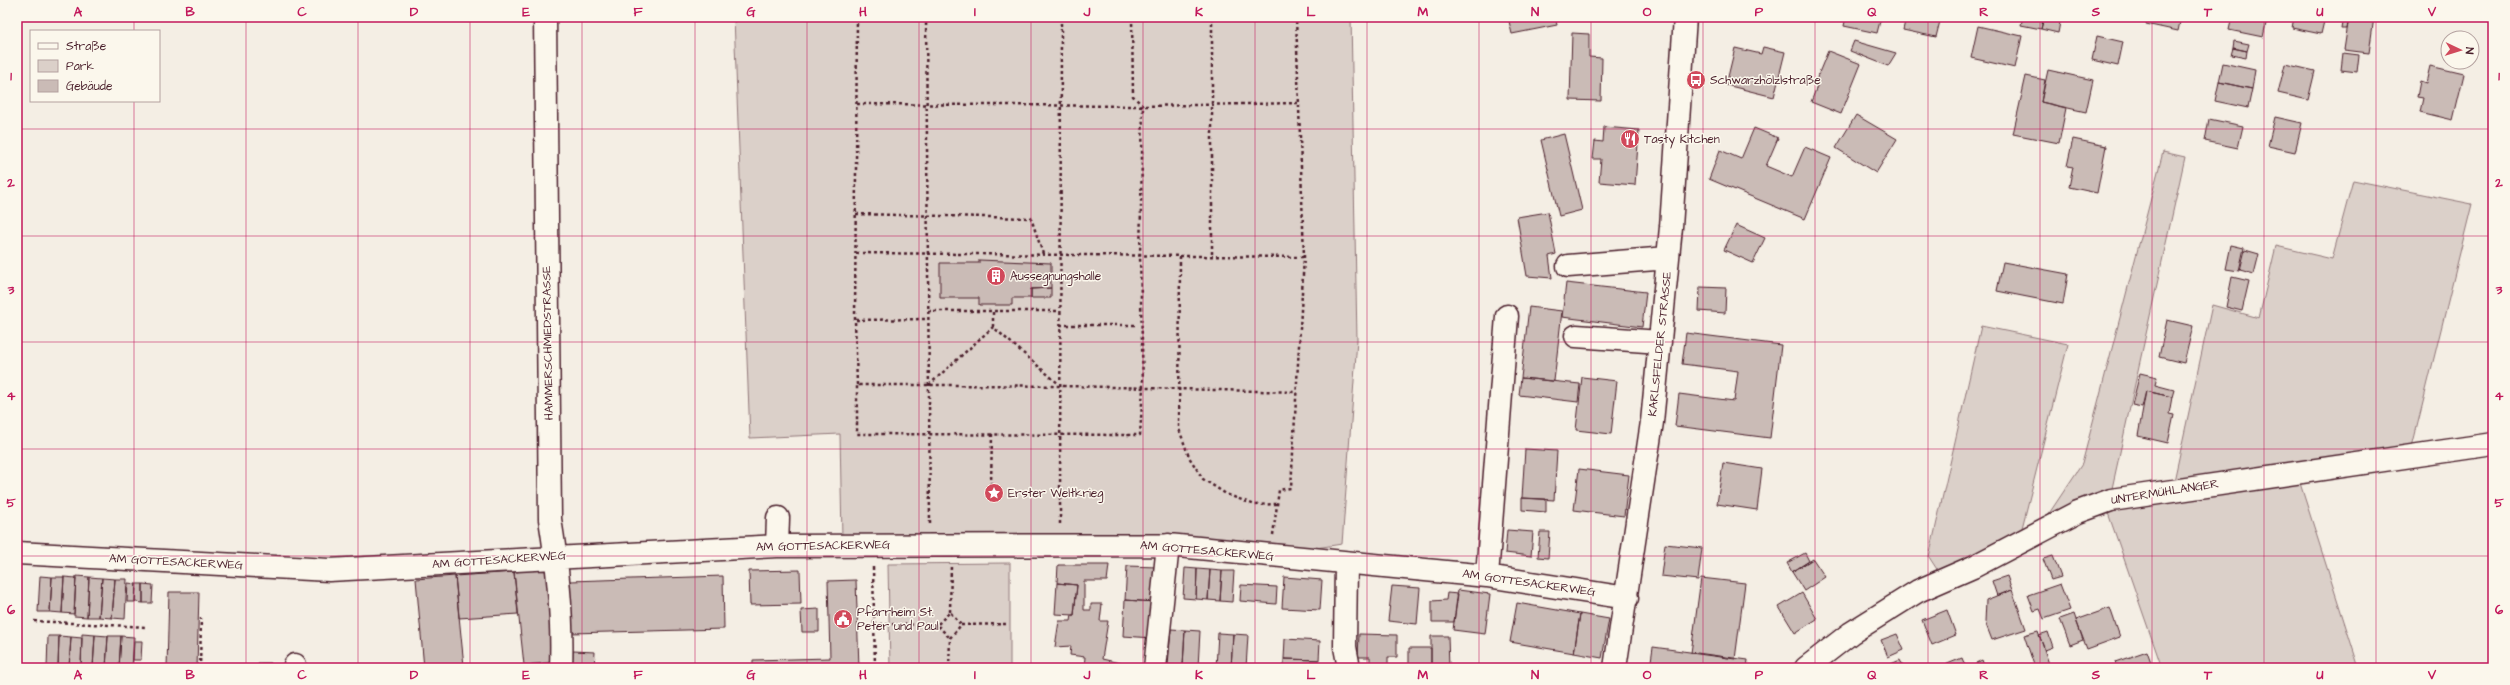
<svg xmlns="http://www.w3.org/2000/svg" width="2510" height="685" viewBox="0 0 2510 685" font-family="'Architects Daughter',sans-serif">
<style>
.green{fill:#dbd0c9;stroke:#92787a}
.building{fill:#cabbb6;stroke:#4a1f2b}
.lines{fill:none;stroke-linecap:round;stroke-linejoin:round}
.minor-casing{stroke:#4a1f2b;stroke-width:25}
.path{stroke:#4a1f2b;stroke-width:2.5;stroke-dasharray:3 3;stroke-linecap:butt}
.minor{stroke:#fbf7ec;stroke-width:22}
.grid{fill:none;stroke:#c2185b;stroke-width:1;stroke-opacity:0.55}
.labels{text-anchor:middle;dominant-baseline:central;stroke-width:3;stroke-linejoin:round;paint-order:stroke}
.poi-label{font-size:12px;fill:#4a1f2b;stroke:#fbf7ec;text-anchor:start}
.street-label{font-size:12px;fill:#4a1f2b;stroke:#fbf7ec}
.neatline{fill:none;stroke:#c2185b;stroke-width:1.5}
.grid-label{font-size:13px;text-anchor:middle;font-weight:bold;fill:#c2185b}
</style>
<rect width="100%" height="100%" fill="#f4eee4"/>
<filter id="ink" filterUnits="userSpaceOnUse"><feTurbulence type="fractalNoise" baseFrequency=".025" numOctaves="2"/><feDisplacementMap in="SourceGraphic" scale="8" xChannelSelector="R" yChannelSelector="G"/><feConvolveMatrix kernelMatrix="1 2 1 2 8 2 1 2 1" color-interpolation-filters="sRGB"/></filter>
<g filter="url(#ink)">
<!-- green -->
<path class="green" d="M734,17H1351L1357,340L1342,544L1316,548L1163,537L842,538L840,434L750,438Z
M2163,152L2185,157L2111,493L2046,518L2082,464Z
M2353,180L2472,204L2411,451L2299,480L2359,668H2162L2107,510L2171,495L2212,305L2259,318L2276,246L2332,259Z
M1981,326L2068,344L2021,532L1940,574L1929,557Z
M1010,563V668H890L888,564Z"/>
<!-- building -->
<path class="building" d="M1508,17H1555L1557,25L1512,34Z
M1846,17H1881L1877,33L1844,26Z
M1906,17H1941L1936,37L1903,30Z
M2023,17H2044L2041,29L2021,25Z
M2044,17H2061L2058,33L2041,29Z
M2148,17H2181L2178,31L2146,24Z
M2232,17L2267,19L2263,37L2229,30Z
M2294,17H2325L2321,34L2292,28Z
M2343,17H2349L2347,29H2341Z
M2349,17H2374L2369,53L2344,50Z
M1978,26L2022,36L2015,68L1971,58Z
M1572,33L1589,34V57L1602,58L1601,101L1570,100Z
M2097,36L2123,42L2118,66L2092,60Z
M1854,41L1896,53L1888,66L1850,51Z
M2234,41L2249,44L2247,51L2233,48Z
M1763,47L1785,52L1774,97L1726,85L1735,48L1761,54Z
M2233,48L2247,51L2246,58L2231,55Z
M1828,51L1861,64L1841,114L1811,102L1819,81L1816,80Z
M2343,53L2359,55L2357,72L2341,70Z
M2223,63L2255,70L2252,89L2219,82Z
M2285,64L2315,71L2308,100L2278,93Z
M2430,66L2464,74L2453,120L2420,112L2423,98L2417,97L2420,81L2426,83Z
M2048,70L2093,80L2086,112L2041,102Z
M2026,76L2045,80L2041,102L2066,108L2059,143L2013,134Z
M2219,82L2252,89L2248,108L2215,101Z
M1856,115L1897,139L1876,173L1836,148Z
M2275,117L2302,123L2295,152L2268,146Z
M2209,119L2243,126L2238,148L2205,141Z
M1604,127L1639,130L1635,185L1599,182L1601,159H1593L1595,141L1603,142Z
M1754,128L1778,138L1766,166L1792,177L1805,147L1831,158L1805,219L1709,179L1720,150L1741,159Z
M1564,134L1582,210L1559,216L1541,140Z
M2073,139L2106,146L2097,193L2069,187L2073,167L2067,166Z
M1548,212L1556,254L1549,256L1552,278L1527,276L1517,217Z
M1736,225L1765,238L1753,263L1724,250Z
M2231,245L2244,248L2239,271L2226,269Z
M2245,250L2259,254L2254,274L2240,270Z
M979,260L1051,263V288L1031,289V298H1012V305H979V298H940V263H979Z
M2003,262L2068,274L2063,304L1997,291Z
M2232,277L2249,281L2242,311L2226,307Z
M1566,283L1646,292L1642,327L1562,317Z
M1700,287L1726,288L1725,313L1699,311Z
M1051,288V298H1031V289Z
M1529,307L1562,311L1554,381L1521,378Z
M2167,320L2193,326L2184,363L2159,357Z
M1686,333L1781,345L1770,438L1675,426L1679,394L1734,401L1738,371L1682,364Z
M2140,373L2157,377L2155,385L2174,390L2172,397L2146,391L2142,407L2132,405Z
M1582,377L1617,381L1611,434L1576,430Z
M1521,378L1580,384L1578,402L1519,395Z
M2146,391L2172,397L2169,414L2174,415L2168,443L2138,436Z
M1525,449L1557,451L1554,500L1522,498Z
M1723,463L1762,469L1757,510L1717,504Z
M1579,469L1629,475L1624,516L1574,510Z
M1522,498L1546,499V512L1522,510Z
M1507,530L1533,532L1531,556L1505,553Z
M1540,532H1550L1548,558L1538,557Z
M1665,544L1702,548L1698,580L1661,576Z
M1805,553L1809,561L1792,572L1787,563Z
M2053,556L2061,577L2051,580L2043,559Z
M1813,559L1825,577L1804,591L1792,572Z
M1058,565H1109L1107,581H1084V610H1091V604H1102L1100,621H1108L1102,659L1142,668H1084L1085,657L1070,655L1071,646L1055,647L1059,621H1071L1072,615H1074L1077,585L1057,583Z
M1127,566L1157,567L1155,602L1125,600Z
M1185,568L1197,569L1196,599L1183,598Z
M547,569L557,662L524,665L514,572Z
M1197,569L1210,570L1208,600L1196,599Z
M800,570L801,604L750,605L749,571Z
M1210,570L1222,571L1220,601L1208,600Z
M1222,571H1234L1232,602L1220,601Z
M514,572L518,614L459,618L455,576Z
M40,576L52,577L50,612H38Z
M76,576L89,577L87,617L74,616Z
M455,576L464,666L466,665V668H424L416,579Z
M723,576L724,629L571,633L570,581Z
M2007,576L2012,590L1997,596L1992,581Z
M52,577H64L62,613L50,612Z
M64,577L76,578L74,614L62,613Z
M89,577L102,578L99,617H87Z
M1284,577L1322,580L1320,610L1282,608Z
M102,578L115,579L112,618L99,617Z
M1701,578L1745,583L1735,659L1691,653Z
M115,579H127L125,619L112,618Z
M856,580L859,668H753V660L830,658L828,581Z
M128,583L136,584L135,602H127Z
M1057,583L1077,585L1074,615L1055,614Z
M136,584H143V603L135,602Z
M143,584L153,585L152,603H143Z
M2060,584L2070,610L2044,619L2040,609L2034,611L2028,595Z
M1241,585L1277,587L1276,604L1240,601Z
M1392,586L1420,588L1417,624L1388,621Z
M1458,590L1490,594L1485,634L1453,630Z
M2012,590L2026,629L1992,640L1985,622L1986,600Z
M169,592H199L197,668H167Z
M1447,593L1458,594L1454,622H1432V601L1446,600Z
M1802,593L1817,619L1795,633L1779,607Z
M1125,600L1155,602L1153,638L1123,636Z
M1517,603L1580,614L1574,653L1510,642Z
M2110,608L2120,637L2087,649L2076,620Z
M819,609V632H802L801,610Z
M1947,610L1956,635L1932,645L1922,620Z
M1580,614L1609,619L1602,658L1574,653Z
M2074,614L2083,640L2070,645L2060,619Z
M1171,629L1185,630L1183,666L1168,665Z
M1185,630L1200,631L1198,667L1183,666Z
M2038,631L2049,664L2035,668L2024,635Z
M2048,632L2053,647L2045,650L2039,635Z
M1218,633L1233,634L1231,668H1216Z
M82,634L95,635L93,668H81Z
M1233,634L1248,635L1246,668H1231Z
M1359,634L1397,635V657H1388V666H1370V657H1358Z
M1897,634L1904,650L1888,657L1881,640Z
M95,635L108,636L106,668H93Z
M48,636H59L58,668H47Z
M59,636L71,637L69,668H58Z
M108,636H121L119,668H106Z
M121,636L134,637L132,668H119Z
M1431,636H1448L1449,668H1431Z
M71,637L82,638L81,668H69Z
M1285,639L1320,641L1319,660L1284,659Z
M134,641H142L141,660H133Z
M1653,647L1748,660L1747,668H1650Z
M1409,648H1431V668H1409Z
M573,651L595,652L594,668H572Z
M2147,651L2153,668H2117L2115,662Z
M1962,658L1966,668H1946L1945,665Z
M1284,659L1319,660L1318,668H1284Z
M1900,660L1904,668H1882Z
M1982,660L1985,668H1978L1976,663Z
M258,663H271V668H258Z"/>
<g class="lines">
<defs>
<path id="minor" d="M545,17L550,519C558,568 563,618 561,668
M1568,266L1668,258
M1576,336L1660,342
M777,546L778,518
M17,553L329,570L777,546L1168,545L1487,576L1627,598
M1346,563L1345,647L1349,668
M1487,576L1507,316
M295,665V668
M1155,668L1168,545
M1615,668L1652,422L1671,227L1685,17
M1806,668L1851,633L1918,591L1973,567L2078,512L2111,500L2493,444"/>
</defs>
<!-- minor casing -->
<use href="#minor" class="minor-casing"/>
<!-- path -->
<path class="path" d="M926,17L930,524
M1132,17L1133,96L1143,106L1140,256L1143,388L1140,435L857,434V385C964,385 1070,385 1177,389L1297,392
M1212,17V256
M857,104L1143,106L1299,103
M856,214L1031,218L1043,254
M856,253L1304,257
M1180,256L1179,429L1189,457L1203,479L1226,494L1255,505L1276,504
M928,311H1060
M855,320L857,17
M1060,325H1136
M993,327V311
M857,385L855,320L928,319
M929,385L993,327L1060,385
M991,485L992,434
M1060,524L1061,17
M1273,535L1279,490L1291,488L1304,257L1296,17
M873,567L875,668
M950,612L951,565
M34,621L147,627
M874,624L937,625
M961,625L1006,624
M200,668L201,618
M949,668L950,638L961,625L950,612L937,625L950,638"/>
<!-- minor -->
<use href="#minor" class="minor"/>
</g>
</g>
<!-- grid -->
<path class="grid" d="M134,17V31M246,17V668M358,17V668M470,17V668M582,17V668M695,17V668M807,17V668M919,17V668M1031,17V668M1143,17V668M1255,17V668M1367,17V668M1479,17V668M1591,17V668M1703,17V668M1815,17V668M1928,17V668M2040,17V668M2152,17V668M2264,17V668M2376,17V668M134,101V668M17,129H2493M17,236H2493M17,342H2493M17,449H2493M17,556H2493"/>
<!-- icons -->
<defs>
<symbol id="bus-disc" viewBox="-11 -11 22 22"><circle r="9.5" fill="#d1495b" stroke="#fbf7ec"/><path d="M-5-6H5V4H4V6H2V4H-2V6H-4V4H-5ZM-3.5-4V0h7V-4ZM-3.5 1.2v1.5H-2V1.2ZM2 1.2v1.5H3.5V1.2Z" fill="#fff"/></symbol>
<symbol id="restaurant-disc" viewBox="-11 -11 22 22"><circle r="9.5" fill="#d1495b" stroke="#fbf7ec"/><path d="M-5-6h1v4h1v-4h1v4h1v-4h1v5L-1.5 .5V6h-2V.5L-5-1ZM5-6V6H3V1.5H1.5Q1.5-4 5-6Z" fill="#fff"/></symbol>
<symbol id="building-disc" viewBox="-11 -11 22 22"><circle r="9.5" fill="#d1495b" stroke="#fbf7ec"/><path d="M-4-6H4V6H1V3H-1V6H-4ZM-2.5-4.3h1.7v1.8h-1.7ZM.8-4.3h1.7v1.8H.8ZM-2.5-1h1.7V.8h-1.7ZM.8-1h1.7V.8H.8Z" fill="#fff"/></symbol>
<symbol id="sight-disc" viewBox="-11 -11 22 22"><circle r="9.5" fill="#d1495b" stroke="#fbf7ec"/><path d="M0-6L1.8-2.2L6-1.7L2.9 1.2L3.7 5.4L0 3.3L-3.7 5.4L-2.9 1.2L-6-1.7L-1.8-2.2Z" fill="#fff"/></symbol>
<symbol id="civic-disc" viewBox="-11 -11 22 22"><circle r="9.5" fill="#d1495b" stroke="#fbf7ec"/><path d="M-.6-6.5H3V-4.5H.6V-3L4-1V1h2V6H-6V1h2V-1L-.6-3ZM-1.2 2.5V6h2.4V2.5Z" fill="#fff"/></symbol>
</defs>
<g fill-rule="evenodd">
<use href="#bus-disc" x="1685" y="69" width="22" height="22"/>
<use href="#restaurant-disc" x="1619" y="128" width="22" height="22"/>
<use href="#building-disc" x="985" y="265" width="22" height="22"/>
<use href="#sight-disc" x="983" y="482" width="22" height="22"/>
<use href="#civic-disc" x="832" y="608" width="22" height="22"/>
</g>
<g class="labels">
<!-- poi labels -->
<g class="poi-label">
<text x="1710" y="80">Schwarzhölzlstraße</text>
<text x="1644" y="139">Tasty Kitchen</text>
<text x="1010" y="276">Aussegnungshalle</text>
<text x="1008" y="493">Erster Weltkrieg</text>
<text x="857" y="612">Pfarrheim St.<tspan x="857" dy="14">Peter und Paul</tspan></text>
</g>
<!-- street labels -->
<g class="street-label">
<text transform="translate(548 343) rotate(-91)">HAMMERSCHMIEDSTRASSE</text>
<text transform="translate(1660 344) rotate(-84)">KARLSFELDER STRASSE</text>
<text transform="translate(2165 492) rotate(-9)">UNTERMÜHLANGER</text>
<text transform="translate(823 546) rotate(-1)">AM GOTTESACKERWEG</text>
<text transform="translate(1207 551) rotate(5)">AM GOTTESACKERWEG</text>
<text transform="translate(499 560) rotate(-4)">AM GOTTESACKERWEG</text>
<text transform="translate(176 562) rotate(3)">AM GOTTESACKERWEG</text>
<text transform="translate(1529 583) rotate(8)">AM GOTTESACKERWEG</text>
</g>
</g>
<!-- margin -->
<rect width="2510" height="685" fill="none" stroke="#fbf7ec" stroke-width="44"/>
<!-- legend -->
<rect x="30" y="30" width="130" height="72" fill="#fbf7ec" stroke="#b4a19f"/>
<rect x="38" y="43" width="20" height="6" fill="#fbf7ec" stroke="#b4a19f"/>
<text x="66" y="50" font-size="12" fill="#4a1f2b">Straße</text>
<rect x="38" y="60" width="20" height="12" fill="#dbd0c9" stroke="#b4a19f"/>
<text x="66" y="70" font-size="12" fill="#4a1f2b">Park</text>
<rect x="38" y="80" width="20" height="12" fill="#cabbb6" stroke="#b4a19f"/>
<text x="66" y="90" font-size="12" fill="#4a1f2b">Gebäude</text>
<!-- north arrow -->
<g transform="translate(2460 50) rotate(94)"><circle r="19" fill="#fbf7ec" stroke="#b4a19f"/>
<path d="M0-3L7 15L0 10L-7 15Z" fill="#d1495b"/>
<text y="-6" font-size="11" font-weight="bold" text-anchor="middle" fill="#4a1f2b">N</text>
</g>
<rect x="22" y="22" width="2466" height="641" class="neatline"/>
<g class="grid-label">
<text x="78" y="16">A</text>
<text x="190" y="16">B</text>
<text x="302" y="16">C</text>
<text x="414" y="16">D</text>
<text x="526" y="16">E</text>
<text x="638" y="16">F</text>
<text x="751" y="16">G</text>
<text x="863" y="16">H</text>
<text x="975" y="16">I</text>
<text x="1087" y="16">J</text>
<text x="1199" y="16">K</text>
<text x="1311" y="16">L</text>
<text x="1423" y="16">M</text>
<text x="1535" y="16">N</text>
<text x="1647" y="16">O</text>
<text x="1759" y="16">P</text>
<text x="1872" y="16">Q</text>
<text x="1984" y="16">R</text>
<text x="2096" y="16">S</text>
<text x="2208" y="16">T</text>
<text x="2320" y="16">U</text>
<text x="2432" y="16">V</text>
<text x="11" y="80">1</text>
<text x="2499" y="80">1</text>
<text x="11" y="187">2</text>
<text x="2499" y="187">2</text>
<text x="11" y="294">3</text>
<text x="2499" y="294">3</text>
<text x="11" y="400">4</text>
<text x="2499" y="400">4</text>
<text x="11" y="507">5</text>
<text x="2499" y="507">5</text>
<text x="11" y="614">6</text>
<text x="2499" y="614">6</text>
<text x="78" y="679">A</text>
<text x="190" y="679">B</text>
<text x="302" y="679">C</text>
<text x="414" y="679">D</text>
<text x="526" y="679">E</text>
<text x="638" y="679">F</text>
<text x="751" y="679">G</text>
<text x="863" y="679">H</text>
<text x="975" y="679">I</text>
<text x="1087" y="679">J</text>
<text x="1199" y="679">K</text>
<text x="1311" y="679">L</text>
<text x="1423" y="679">M</text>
<text x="1535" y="679">N</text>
<text x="1647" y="679">O</text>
<text x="1759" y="679">P</text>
<text x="1872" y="679">Q</text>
<text x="1984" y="679">R</text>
<text x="2096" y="679">S</text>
<text x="2208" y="679">T</text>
<text x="2320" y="679">U</text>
<text x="2432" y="679">V</text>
</g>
</svg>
